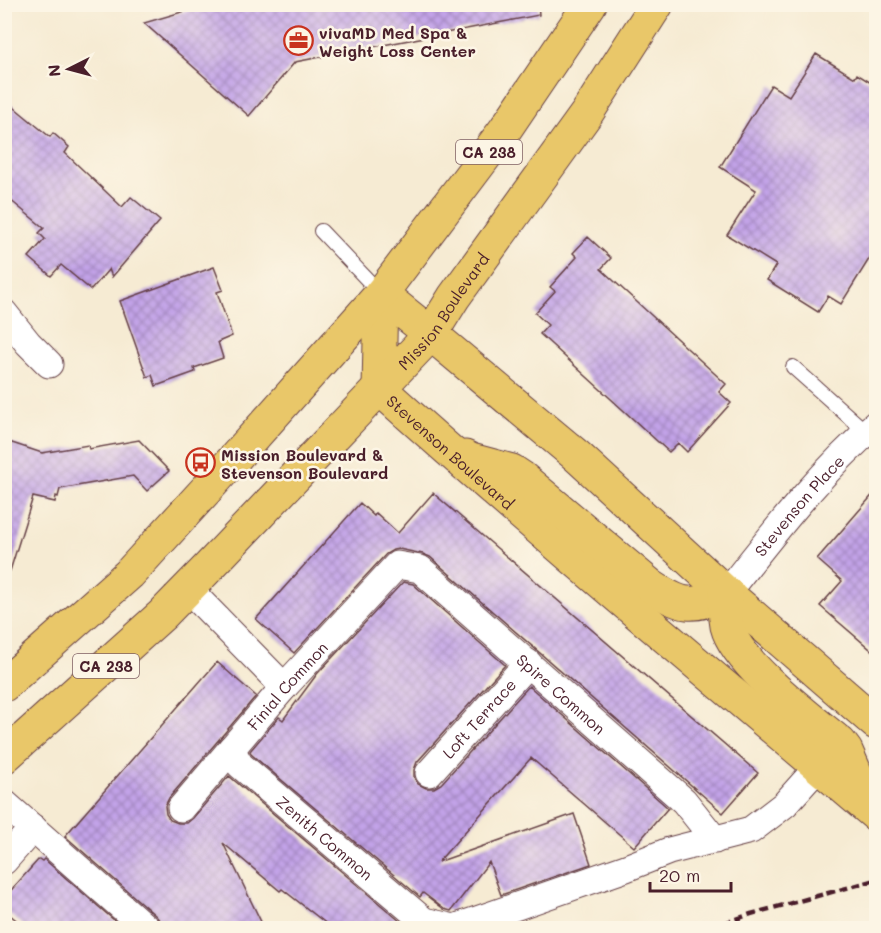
<svg xmlns="http://www.w3.org/2000/svg" width="881" height="933" viewBox="0 0 881 933" font-family="Mali,sans-serif">
<style>
.building{fill:url(#building-cross-hatch)}
.lines{fill:none;stroke-linecap:round;stroke-linejoin:round}
.lane-casing{stroke:#643e44;stroke-width:16}
.street-casing{stroke:#643e44;stroke-width:29}
.primary-casing{stroke:#643e44;stroke-width:35}
.lane{stroke:#fff;stroke-width:14}
.street{stroke:#fff;stroke-width:27}
.primary{stroke:#e9c769;stroke-width:33}
.rail{stroke:#4a1f2b;stroke-width:4.5;stroke-dasharray:9 4.5;stroke-linecap:butt}
.labels{text-anchor:middle;dominant-baseline:central;stroke-width:5;stroke-linejoin:round;paint-order:stroke}
.shield{fill:#fcf5e5;stroke:#7f5f63;stroke-width:1.5}
.shield-label{font-size:15px;font-weight:bold;fill:#4a1f2b}
.poi-label{font-size:16px;font-weight:bold;fill:#4a1f2b;stroke:#fcf5e5;text-anchor:start}
.street-label{font-size:16px;fill:#4a1f2b;stroke:#fcf5e5}
</style>
<defs>
<pattern id="building-cross-hatch" width="8" height="8" patternUnits="userSpaceOnUse" patternTransform="scale(1.5)"><rect width="8" height="8" fill="#c2a3e8"/><path d="M0 0l8 8M0 8l8-8" fill="none" stroke="#a084bc"/></pattern>
</defs>
<rect width="100%" height="100%" fill="#fcf5e5"/>
<filter id="ink" filterUnits="userSpaceOnUse"><feTurbulence type="fractalNoise" baseFrequency=".0167" numOctaves="2"/><feDisplacementMap in="SourceGraphic" scale="12" xChannelSelector="R" yChannelSelector="G"/><feConvolveMatrix kernelMatrix="1 2 1 2 8 2 1 2 1" color-interpolation-filters="sRGB"/></filter>
<filter id="wash" filterUnits="userSpaceOnUse"><feTurbulence type="fractalNoise" baseFrequency=".008" numOctaves="4" result="noise"/><feDisplacementMap in="SourceGraphic" scale="24" xChannelSelector="R" yChannelSelector="G"/><feGaussianBlur stdDeviation="1.35" result="paint"/><feColorMatrix in="noise" values="0 0 0 0 0 0 0 0 0 0 0 0 0 0 0 0 0 1.4 0 .05"/><feComposite in="paint" operator="in"/></filter>
<g filter="url(#wash)">
<rect width="100%" height="100%" fill="#f6ebd3"/>
<g id="blocks">
<!-- building -->
<path class="building" d="M209,4H538L539,15L295,62L249,116L144,23Z
M816,54L855,78L857,74L876,86V248L841,304L828,296L818,312L767,280L776,265L727,235L756,190L720,167L771,85L789,96Z
M4,99L50,137L53,133L69,147L65,153L122,207L131,197L160,221L112,277L109,269L91,290L61,265L51,276L29,257L45,239L39,233L44,228L9,199L12,195L4,188Z
M588,237L611,258L601,269L726,384L719,392L731,403L687,452L678,443L669,452L540,334L548,325L535,313L555,291L550,287L577,257L573,253Z
M214,267L223,290L217,292L232,336L218,342L223,358L194,368L195,372L156,386L152,375L147,377L120,301Z
M139,440L169,471L147,491L133,476L60,489L58,497L56,496L55,502L33,497L10,571H4V458L9,442L42,453L88,445L89,449Z
M876,491V654L820,606L842,581L817,559Z
M433,493L758,773L723,813L430,557L423,554L399,549L393,550L386,554L294,653L256,619L360,503L374,516L376,513L398,533Z
M403,582L413,584L505,665L417,762L414,770V777L418,784L426,788H434L441,784L529,686L668,808L634,847L531,758L438,862L574,814L591,864L501,895L489,862L451,911L444,909L423,893L420,897L252,755L250,751L279,717L283,720L317,674Z
M217,662L256,696L169,798L165,806L166,814L170,820L178,823H187L193,818L229,776L401,922L396,928H332L282,889L280,891L223,843L264,928H161V922L156,916L65,836Z
M39,859L42,861L44,859L123,928H26L4,910V898Z"/>
</g>
</g>
<g filter="url(#ink)">
<use href="#blocks" fill-opacity="0" stroke="#643e44" stroke-width="1.5"/>
<g class="lines">
<defs>
<path id="lane" d="M321,231L381,294
M793,367L866,432"/>
<g id="street">
<path d="M4,313L28,343L49,364"/>
<path d="M188,589L284,687"/>
<path id="s1" d="M726,593C773,534 819,473 876,424"/>
<path id="s2" d="M231,749L240,765L424,921L454,928L626,868L669,851L751,830L785,804L819,766"/>
<path id="s3" d="M429,773L528,663"/>
<path d="M4,803L146,928"/>
<path id="s4" d="M181,808L284,687L397,565L420,569L684,801L715,840"/>
<path d="M4,861L33,828"/>
</g>
<g id="primary">
<path id="s5" d="M381,294L379,388C541,534 710,674 876,815"/>
<path d="M381,294L431,334L577,456L726,593L876,723"/>
<path d="M465,457L471,460L512,471L521,477L651,586C681,606 693,609 726,593"/>
<path d="M726,593C725,603 725,616 727,626C736,663 810,718 840,743L846,751L856,774L874,801"/>
<path d="M4,685L129,574L216,479L381,294L504,131L590,4"/>
<path id="s6" d="M4,757L162,615L205,571L431,334L454,297L587,113L657,4"/>
</g>
</defs>
<!-- lane casing -->
<use href="#lane" class="lane-casing"/>
<!-- street casing -->
<use href="#street" class="street-casing"/>
<!-- primary casing -->
<use href="#primary" class="primary-casing"/>
<!-- lane -->
<use href="#lane" class="lane"/>
<!-- street -->
<use href="#street" class="street"/>
<!-- primary -->
<use href="#primary" class="primary"/>
<!-- rail -->
<path class="rail" d="M710,928L751,914L876,880"/>
</g>
</g>
<!-- icons -->
<defs>
<symbol id="office-ring" viewBox="-11 -11 22 22"><circle r="9.5" fill="#fcf5e5" stroke="#c8321e" stroke-width="1.5"/><path d="M-6-3h4V-5.5h4V-3h4V5H-6ZM-1-4.5V-3h2v-1.5ZM-6 0V1H6V0Z" fill="#c8321e"/></symbol>
<symbol id="bus-ring" viewBox="-11 -11 22 22"><circle r="9.5" fill="#fcf5e5" stroke="#c8321e" stroke-width="1.5"/><path d="M-5-6H5V4H4V6H2V4H-2V6H-4V4H-5ZM-3.5-4V0h7V-4ZM-3.5 1.2v1.5H-2V1.2ZM2 1.2v1.5H3.5V1.2Z" fill="#c8321e"/></symbol>
</defs>
<g fill-rule="evenodd">
<use href="#office-ring" x="282" y="24" width="33" height="33"/>
<use href="#bus-ring" x="184" y="446" width="33" height="33"/>
</g>
<g class="labels">
<!-- shield labels -->
<g class="shield">
<rect x="456" y="140" width="66" height="24" rx="4.5"/>
<rect x="73" y="654" width="66" height="24" rx="4.5"/>
</g>
<g class="shield-label">
<text x="489" y="152">CA 238</text>
<text x="106" y="666">CA 238</text>
</g>
<!-- poi labels -->
<g class="poi-label">
<text x="319" y="32">vivaMD Med Spa &amp;<tspan x="319" dy="18">Weight Loss Center</tspan></text>
<text x="221" y="454">Mission Boulevard &amp;<tspan x="221" dy="18">Stevenson Boulevard</tspan></text>
</g>
<!-- street labels -->
<g class="street-label">
<text stroke="none"><textPath href="#s6" startOffset="627">Mission Boulevard</textPath></text>
<text stroke="none"><textPath href="#s5" startOffset="190">Stevenson Boulevard</textPath></text>
<text stroke="none"><textPath href="#s1" startOffset="114">Stevenson Place</textPath></text>
<text stroke="none"><textPath href="#s4" startOffset="162">Finial Common</textPath></text>
<text stroke="none"><textPath href="#s4" startOffset="537">Spire Common</textPath></text>
<text stroke="none"><textPath href="#s3" startOffset="74">Loft Terrace</textPath></text>
<text stroke="none"><textPath href="#s2" startOffset="130">Zenith Common</textPath></text>
</g>
</g>
<!-- margin -->
<rect width="881" height="933" fill="none" stroke="#fcf5e5" stroke-width="24"/>
<!-- north arrow -->
<g transform="translate(69 69) rotate(264)" stroke="#fcf5e5" stroke-width="4.5" paint-order="stroke">
<path d="M0-4.5L10 22L0 15L-10 22Z" fill="#4a1f2b"/>
<text y="-9" font-size="16" font-weight="bold" text-anchor="middle" fill="#4a1f2b">N</text>
</g>
<!-- scale -->
<path d="M650 882v9h81v-9" fill="none" stroke="#4a1f2b" stroke-width="3"/>
<text x="659" y="882" font-size="18" fill="#4a1f2b" stroke="#fcf5e5" stroke-width="4.5" paint-order="stroke">20 m</text>
</svg>
